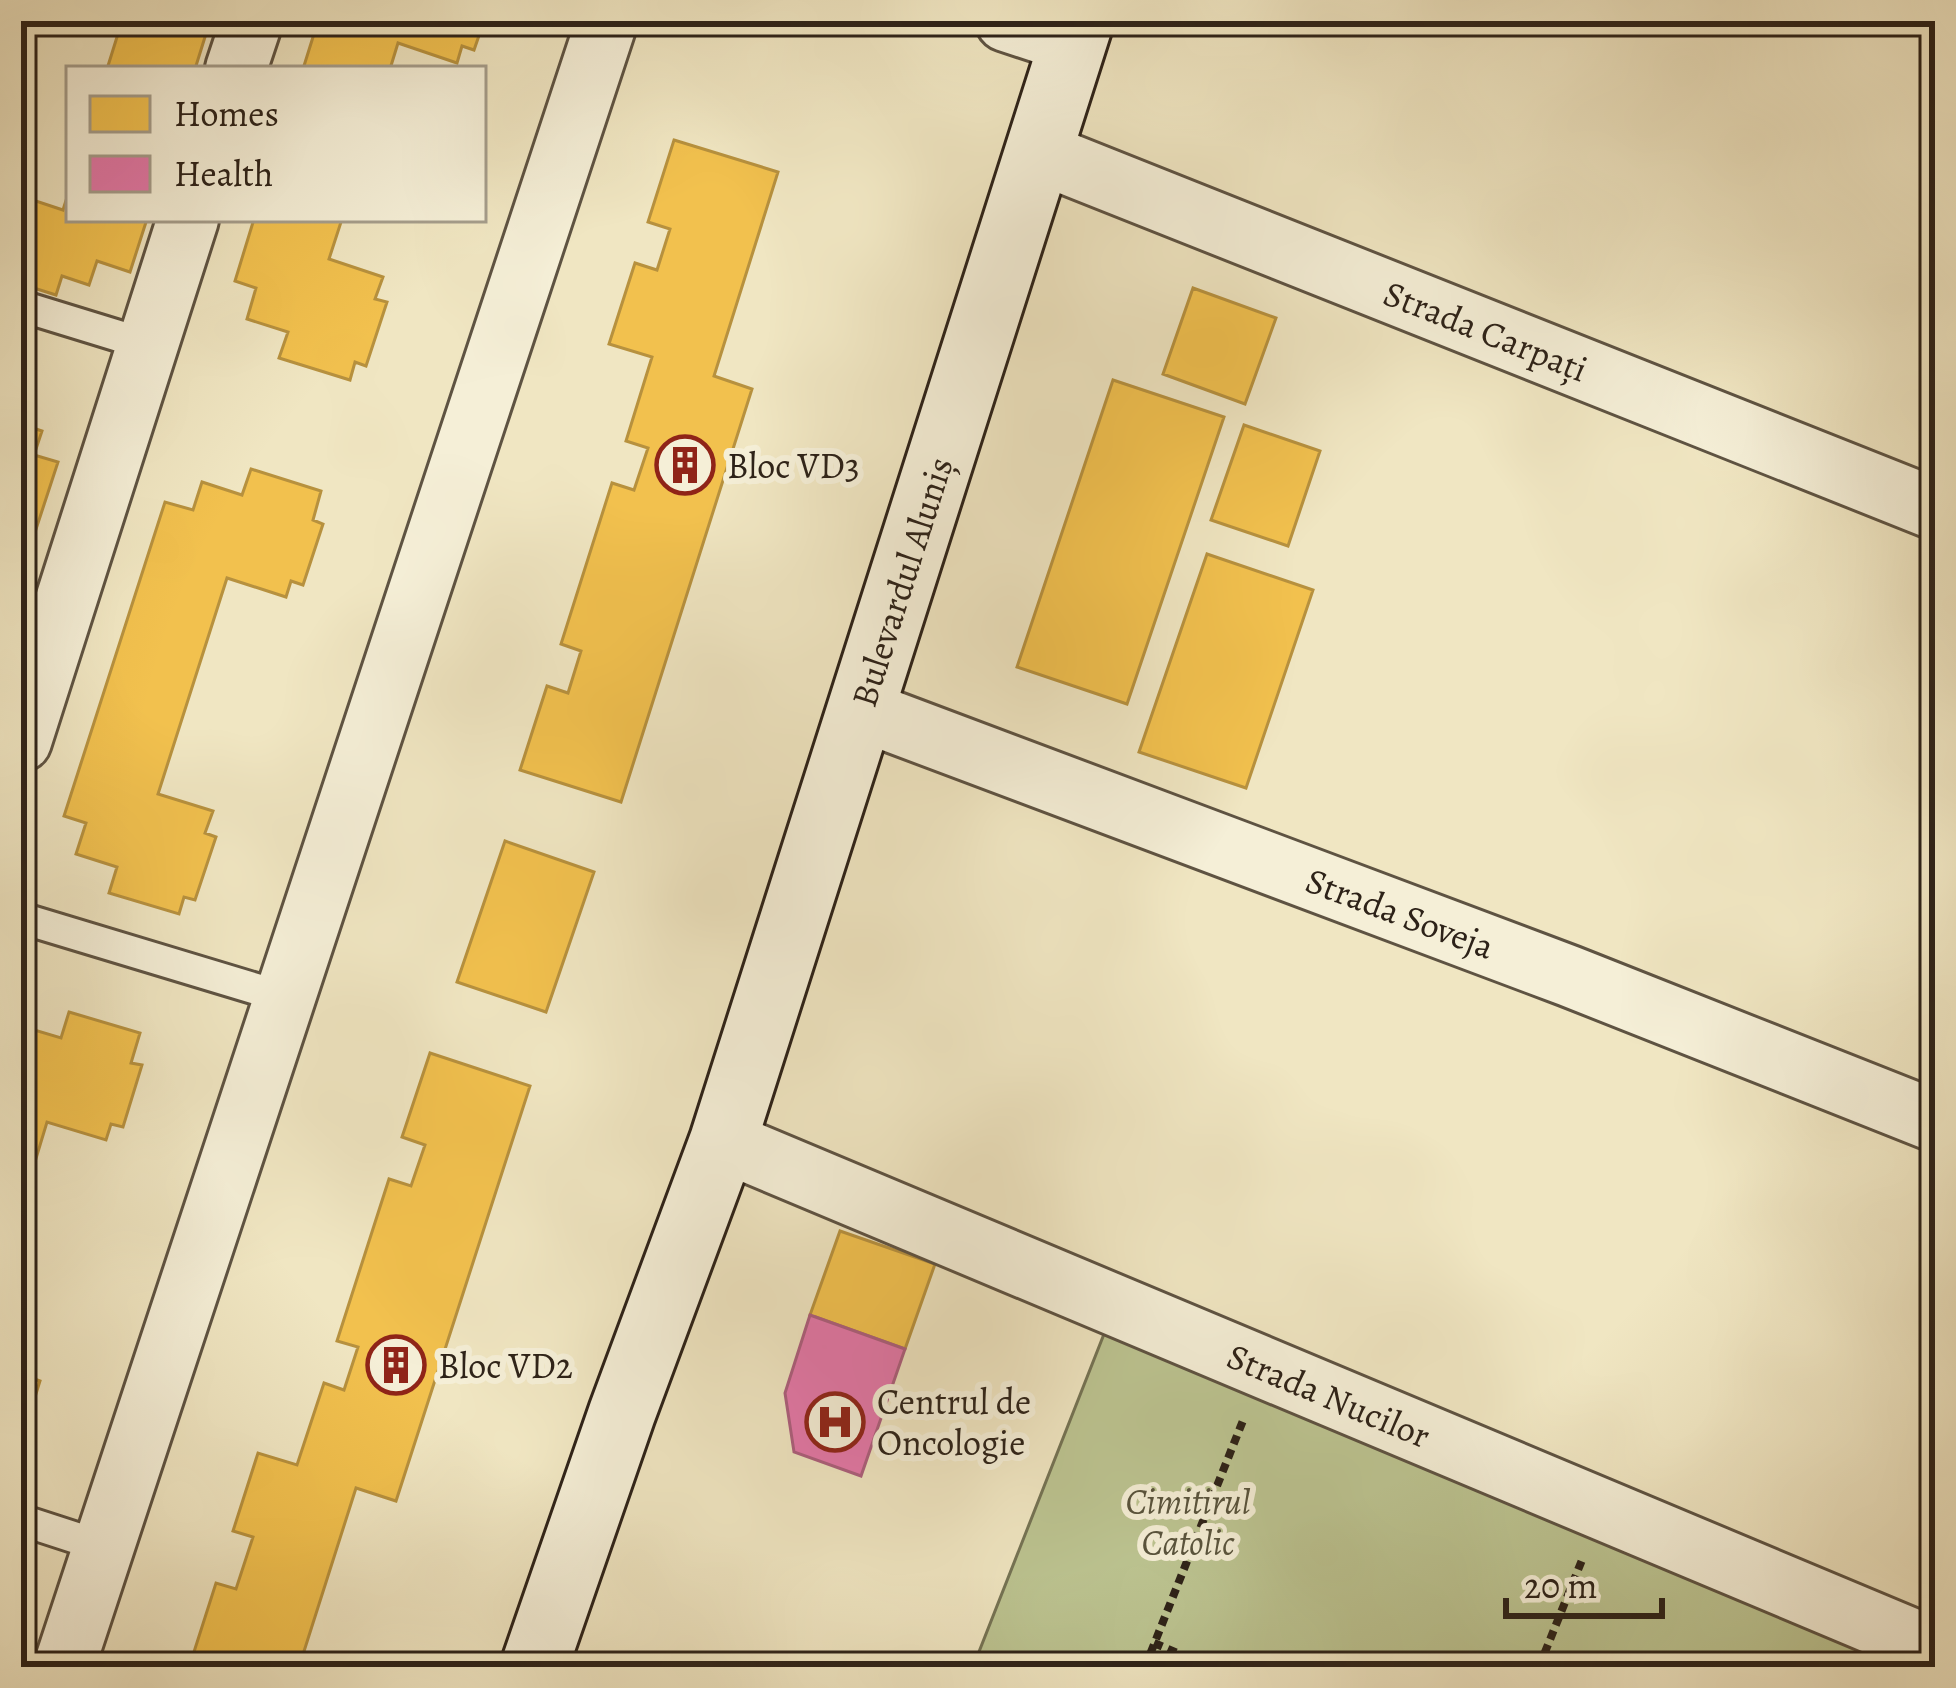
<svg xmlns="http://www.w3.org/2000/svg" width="1956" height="1688" viewBox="0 0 1956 1688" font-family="Alegreya,serif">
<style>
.green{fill:#bcc491;stroke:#747354;stroke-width:3}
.homes{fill:#f2c14e;stroke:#b7913e;stroke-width:3}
.health{fill:#e377a8;stroke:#ac5e7d;stroke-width:3}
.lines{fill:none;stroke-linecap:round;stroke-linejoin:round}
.service-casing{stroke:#5e5342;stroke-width:36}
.minor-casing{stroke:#5e5342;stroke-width:66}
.secondary-casing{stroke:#2d2218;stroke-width:72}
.path{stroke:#2d2218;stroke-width:8;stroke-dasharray:9 6;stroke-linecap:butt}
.service{stroke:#f5efd7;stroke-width:30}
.minor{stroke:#f5efd7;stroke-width:60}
.secondary{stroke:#f5efd7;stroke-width:66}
.labels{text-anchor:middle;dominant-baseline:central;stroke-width:12;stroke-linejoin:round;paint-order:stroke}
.street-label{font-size:36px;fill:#2d2218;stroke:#f5efd7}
.poi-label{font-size:36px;fill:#2d2218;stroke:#f5efd7;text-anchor:start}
.park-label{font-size:36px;font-style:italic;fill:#58533c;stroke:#f5efd7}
</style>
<rect width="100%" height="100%" fill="#f0e6c2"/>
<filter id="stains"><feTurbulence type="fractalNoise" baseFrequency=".00167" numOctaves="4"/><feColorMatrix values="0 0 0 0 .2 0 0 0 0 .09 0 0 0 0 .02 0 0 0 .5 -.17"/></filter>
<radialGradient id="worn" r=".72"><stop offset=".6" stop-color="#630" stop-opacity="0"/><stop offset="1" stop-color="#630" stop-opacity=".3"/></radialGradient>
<!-- green -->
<path class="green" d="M1106,1329L1912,1667H973Z"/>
<!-- homes -->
<path class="homes" d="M122,21H210L195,69H107Z
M318,21H484L474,50L462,46L457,63L398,43L390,69H303Z
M674,140L778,172L714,376L752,389L621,802L520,770L547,686L568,693L581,651L561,644L612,483L634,490L648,448L626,441L652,357L609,344L635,263L657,270L670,229L648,222Z
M69,191V219H147L130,272L97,261L89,285L62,276L56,295L21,284V196L63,210Z
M254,219H342L329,259L383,277L375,299L387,302L366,366L355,362L350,380L279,358L288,332L247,319L256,288L235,281Z
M1193,288L1276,318L1245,404L1163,374Z
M1113,380L1224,417L1127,704L1017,667Z
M21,424L42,431L34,455L58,462L21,575Z
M1244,425L1320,451L1288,546L1211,520Z
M251,469L321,491L313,520L323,524L303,585L291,581L286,597L227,578L158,794L213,811L205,833L216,837L195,900L184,897L179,914L109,893L117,867L76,854L86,823L64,816L165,502L193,510L202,482L242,495Z
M1207,554L1313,590L1246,788L1139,752Z
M505,841L594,872L546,1012L457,982Z
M69,1012L140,1033L131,1063L142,1065L123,1127L111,1124L106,1140L47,1122L21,1208V1026L61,1038Z
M430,1053L530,1086L396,1501L356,1488L299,1667H232L193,1655L216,1583L236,1589L253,1537L233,1531L258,1453L297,1465L324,1383L344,1390L358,1347L337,1341L389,1179L411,1186L425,1145L402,1137Z
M840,1231L935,1264L905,1349L810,1315Z
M21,1351L35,1356L29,1377L40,1381L21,1442Z"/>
<!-- health -->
<path class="health" d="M810,1315L905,1349L861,1476L794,1452L785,1393Z"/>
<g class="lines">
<defs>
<path id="service" d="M21,306L148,345
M21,918L286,998
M21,1520L104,1547"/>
<g id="minor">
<path d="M1006,21L1073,43"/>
<path d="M236,69L252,21"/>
<path id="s1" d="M1040,153L1935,509"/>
<path id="s2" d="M861,710L1569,976L1935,1121"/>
<path d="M21,741L188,219"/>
<path id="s3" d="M723,1141L1935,1649"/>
<path d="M64,1667L607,21"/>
</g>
<g id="secondary">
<path id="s4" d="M534,1667L622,1413L723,1141L1080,21"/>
</g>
</defs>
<!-- service casing -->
<use href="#service" class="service-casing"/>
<!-- minor casing -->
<use href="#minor" class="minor-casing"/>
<!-- secondary casing -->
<use href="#secondary" class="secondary-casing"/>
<!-- path -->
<path class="path" d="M1154,1643L1210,1667
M1145,1667L1244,1418
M1539,1667L1582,1560"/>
<!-- service -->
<use href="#service" class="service"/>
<!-- minor -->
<use href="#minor" class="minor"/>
<!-- secondary -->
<use href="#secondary" class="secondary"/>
</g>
<!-- icons -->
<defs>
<symbol id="building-ring" viewBox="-11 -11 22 22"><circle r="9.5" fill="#f5efd7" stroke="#8f2418" stroke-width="1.5"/><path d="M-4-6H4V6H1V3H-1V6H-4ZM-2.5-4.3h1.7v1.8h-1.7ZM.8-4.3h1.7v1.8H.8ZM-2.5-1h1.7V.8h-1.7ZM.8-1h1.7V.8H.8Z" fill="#8f2418"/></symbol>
<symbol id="hospital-ring" viewBox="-11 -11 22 22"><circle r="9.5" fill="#f5efd7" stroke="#8f2418" stroke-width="1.5"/><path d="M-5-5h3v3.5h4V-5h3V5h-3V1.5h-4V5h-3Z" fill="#8f2418"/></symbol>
</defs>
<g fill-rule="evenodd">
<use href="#building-ring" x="652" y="432" width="66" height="66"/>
<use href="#building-ring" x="363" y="1332" width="66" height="66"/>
<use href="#hospital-ring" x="802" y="1389" width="66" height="66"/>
</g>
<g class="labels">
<!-- street labels -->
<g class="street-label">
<text stroke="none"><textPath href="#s1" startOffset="480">Strada Carpați</textPath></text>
<text stroke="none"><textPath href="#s4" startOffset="1146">Bulevardul Aluniș</textPath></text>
<text stroke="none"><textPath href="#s2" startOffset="576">Strada Soveja</textPath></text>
<text stroke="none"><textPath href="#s3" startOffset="657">Strada Nucilor</textPath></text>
</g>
<!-- poi labels -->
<g class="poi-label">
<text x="727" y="465">Bloc VD3</text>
<text x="438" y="1365">Bloc VD2</text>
<text x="877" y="1401">Centrul de<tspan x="877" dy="41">Oncologie</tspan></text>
</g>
<!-- park labels -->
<g class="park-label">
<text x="1188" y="1501">Cimitirul<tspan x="1188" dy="41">Catolic</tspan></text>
</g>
</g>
<!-- margin -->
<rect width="1956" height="1688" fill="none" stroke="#f0e6c2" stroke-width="72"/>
<rect x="24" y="24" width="1908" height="1640" fill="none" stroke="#2d2218" stroke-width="6"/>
<rect x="36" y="36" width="1884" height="1616" fill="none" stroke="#2d2218" stroke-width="3"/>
<!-- legend -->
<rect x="66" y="66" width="420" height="156" fill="#f5efd7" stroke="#a59d8b" stroke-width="3"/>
<rect x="90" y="96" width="60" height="36" fill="#f2c14e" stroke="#a59d8b" stroke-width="3"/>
<text x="174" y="126" font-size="36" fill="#2d2218">Homes</text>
<rect x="90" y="156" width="60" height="36" fill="#e377a8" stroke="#a59d8b" stroke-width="3"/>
<text x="174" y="186" font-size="36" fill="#2d2218">Health</text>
<!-- scale -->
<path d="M1506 1598v18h156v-18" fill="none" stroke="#2d2218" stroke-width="6"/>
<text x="1524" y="1598" font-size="36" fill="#2d2218" stroke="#f5efd7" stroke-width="9" paint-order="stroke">20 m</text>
<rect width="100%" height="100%" filter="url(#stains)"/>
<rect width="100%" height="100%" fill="url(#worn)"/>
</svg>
